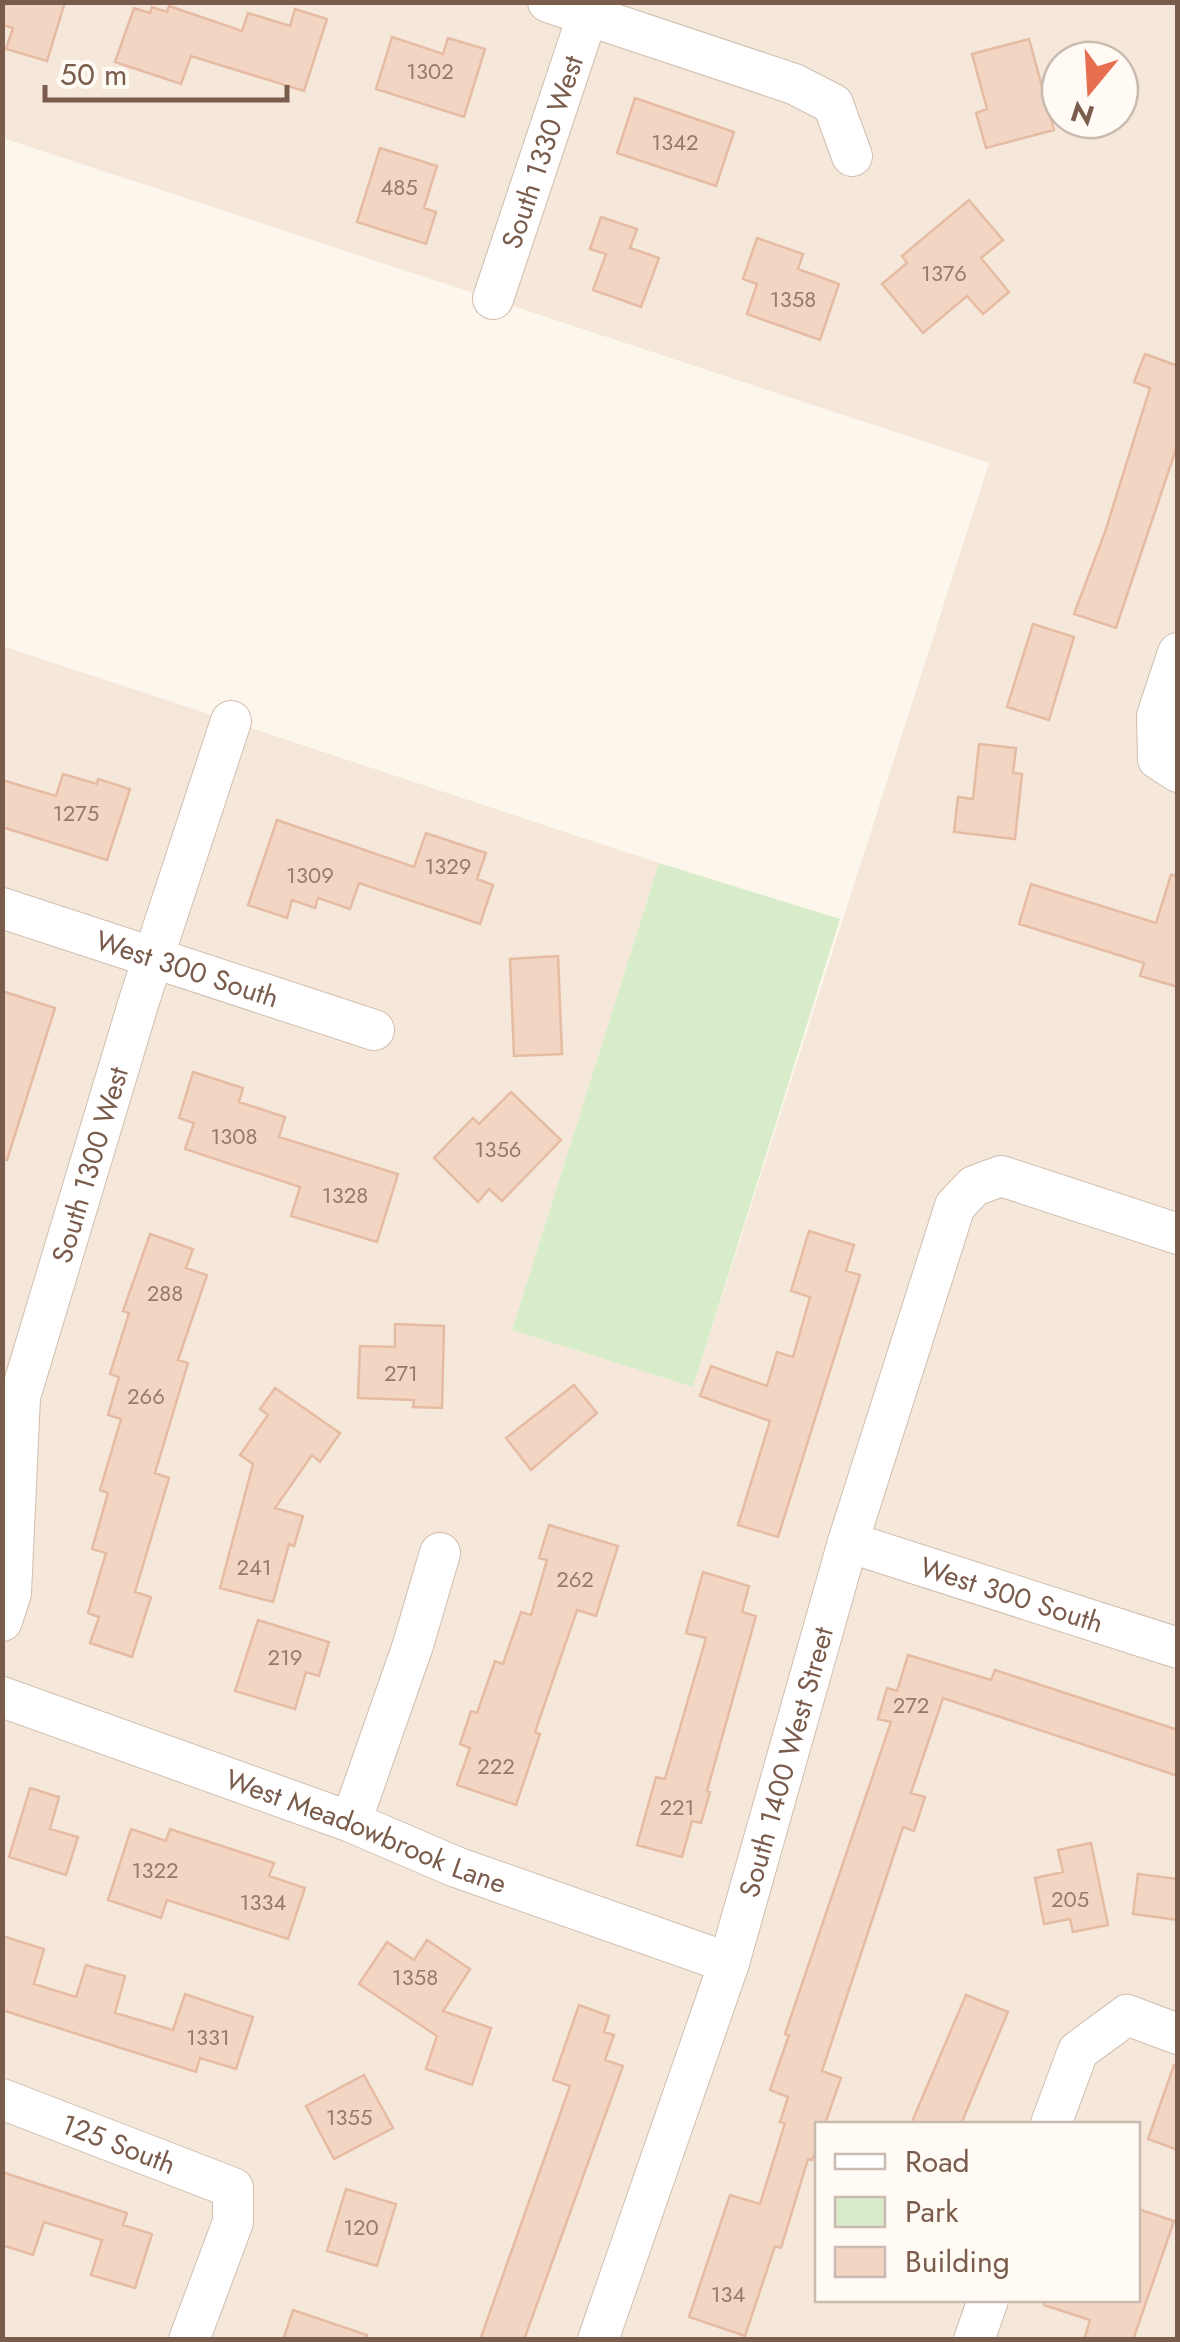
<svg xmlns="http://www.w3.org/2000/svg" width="1180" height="2342" viewBox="0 0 1180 2342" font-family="Jost,sans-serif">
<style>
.residential{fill:#f5e8da;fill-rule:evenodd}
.green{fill:#d8ecc9}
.building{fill:#f3d5c3;stroke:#e6bba3;stroke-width:2.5}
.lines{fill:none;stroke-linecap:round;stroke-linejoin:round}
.minor-casing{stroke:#d1beb0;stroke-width:42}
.minor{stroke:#fff;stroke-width:40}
.labels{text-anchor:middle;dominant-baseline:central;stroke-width:8;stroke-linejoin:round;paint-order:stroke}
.number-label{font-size:22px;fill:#987a6a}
.street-label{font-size:28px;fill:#7a5c4d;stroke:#fffaf3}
</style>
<rect width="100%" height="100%" fill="#fdf6ec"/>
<!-- residential -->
<path class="residential" d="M3,3H1177V2339H3V646L659,863L512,1330L693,1387L989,463L3,138ZM1060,60H1120V120H1060ZM818,2124H1138V2300H818Z"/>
<!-- green -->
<path class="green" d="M659,863L840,919L693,1387L512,1330Z"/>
<!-- building -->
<path class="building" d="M2,2H65L47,61L6,49L13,28L2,25Z
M169,6L242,31L248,13L290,26L295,9L327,19L304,91L191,56L181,84L115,62L134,8L150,13L152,7L167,12Z
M392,37L443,54L448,38L485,49L464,117L376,89Z
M1029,39L1054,130L986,148L976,113L987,109L972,54Z
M635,98L734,132L716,186L617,153Z
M380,148L437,166L424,208L436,212L426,244L357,222Z
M969,200L1003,240L981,258L1009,292L983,314L967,296L923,333L882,284L907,263L902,256Z
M601,217L637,229L630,248L659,258L641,307L593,290L606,254L590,249Z
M757,238L803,254L798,269L839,284L820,340L747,314L757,284L743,279Z
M1145,354L1178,366V443L1116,628L1074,614L1105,532L1150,388L1134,382Z
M1033,624L1074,637L1049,720L1007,707Z
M979,744L1016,748L1013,773L1022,774L1015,839L954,832L958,797L973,799Z
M63,774L97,784L98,779L130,789L107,860L2,827V780L56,796Z
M277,820L414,867L426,833L486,853L477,879L493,885L480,924L359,883L350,909L318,898L315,908L292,900L287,918L248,905Z
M1171,875L1178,876V987L1140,976L1144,963L1019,924L1031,884L1156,923Z
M558,956L562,1054L514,1056L510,959Z
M2,991L55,1008L7,1160L2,1159Z
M193,1072L243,1088L239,1102L285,1117L279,1137L398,1174L377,1242L291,1216L300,1187L185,1149L194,1123L179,1118Z
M511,1092L561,1140L502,1201L489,1189L478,1202L434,1158L473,1118L479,1124Z
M809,1231L854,1245L846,1271L860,1275L778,1537L738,1525L770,1421L700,1396L711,1366L767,1386L777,1352L793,1357L810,1297L791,1291Z
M150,1234L193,1249L186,1268L207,1275L178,1360L188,1363L155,1473L169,1478L135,1592L151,1597L132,1657L90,1643L99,1617L88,1613L106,1553L92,1549L108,1493L100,1490L121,1419L108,1415L119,1377L110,1374L129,1313L123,1311Z
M395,1324L444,1326L442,1408L413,1407L414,1400L358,1398L360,1346L395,1347Z
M574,1385L597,1413L531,1470L506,1438Z
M275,1388L340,1433L320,1462L312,1455L275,1508L303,1516L294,1546L289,1544L273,1602L220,1588L253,1464L240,1455L268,1415L260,1409Z
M549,1525L618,1546L596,1616L577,1610L535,1732L540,1734L516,1805L457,1785L470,1748L460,1744L471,1711L477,1713L495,1661L503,1664L521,1612L531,1615L547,1560L539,1558Z
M703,1572L749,1586L742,1612L756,1616L707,1791L710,1792L701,1823L692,1821L682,1857L637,1845L656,1777L665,1779L706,1638L686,1633Z
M258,1620L329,1642L319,1676L306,1672L295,1709L235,1691Z
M908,1655L991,1680L995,1670L1178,1730V1776L943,1698L911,1793L925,1797L914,1831L903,1827L822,2071L841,2078L825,2124H818V2145L812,2160L808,2159L781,2248L775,2246L745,2336L689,2317L730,2195L760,2204L785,2123L780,2122L788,2097L770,2090L789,2035L785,2034L891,1722L878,1719L887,1688L897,1691Z
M30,1788L59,1797L50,1829L78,1837L66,1875L9,1857Z
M131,1829L166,1841L170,1829L274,1863L269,1876L305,1888L288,1939L167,1900L161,1918L108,1900Z
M1091,1843L1108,1925L1073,1932L1070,1919L1044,1924L1035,1878L1063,1872L1058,1850Z
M1138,1874L1178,1879V1920L1133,1914Z
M2,1936L44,1949L34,1984L76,1997L86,1965L125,1976L115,2013L173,2030L185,1994L253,2017L236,2069L200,2058L196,2072L2,2010Z
M427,1940L470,1969L443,2011L491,2028L472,2085L426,2069L437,2036L359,1984L387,1942L414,1960Z
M966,1995L1008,2012L961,2124H911Z
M579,2005L609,2016L604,2032L614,2035L605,2060L623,2066L524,2340H480L570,2086L553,2080Z
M1174,2065L1178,2066V2150L1148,2139Z
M364,2075L393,2128L334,2159L306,2106Z
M2,2172L127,2213L123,2225L152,2234L135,2288L91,2275L102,2240L44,2222L33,2255L2,2245Z
M346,2189L396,2204L377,2266L327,2251Z
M1138,2209L1174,2221L1133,2340H1084L1090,2320L1044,2305V2300H1138Z
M293,2310L367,2335L366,2340H283Z"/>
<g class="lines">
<defs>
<g id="minor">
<path d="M548,2L794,84L833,104L852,156"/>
<path id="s1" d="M493,299L592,2"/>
<path d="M1178,653L1157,716L1158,759L1178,772"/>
<path id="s2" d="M2,908L374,1030"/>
<path id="s3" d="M848,1542L1178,1648"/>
<path id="s4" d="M2,1621L11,1593L20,1397L139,1001L231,721"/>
<path id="s5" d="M2,1697L351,1822L456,1867L729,1963"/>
<path d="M351,1822L413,1645L440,1553"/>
<path id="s6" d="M2,2099L233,2188V2222L189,2340"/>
<path d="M1051,2124L1078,2051L1127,2015L1178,2034"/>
<path id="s7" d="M598,2340L729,1963L848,1542L955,1206L974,1186L1001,1176L1178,1234"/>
<path d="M974,2340L988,2300"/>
</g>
</defs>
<!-- minor casing -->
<use href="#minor" class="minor-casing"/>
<!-- minor -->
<use href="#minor" class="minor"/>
</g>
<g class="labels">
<!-- number labels -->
<g class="number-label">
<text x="430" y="71">1302</text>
<text x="675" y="142">1342</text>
<text x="399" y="187">485</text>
<text x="944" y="273">1376</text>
<text x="793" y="299">1358</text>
<text x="76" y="813">1275</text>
<text x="448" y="866">1329</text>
<text x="310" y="875">1309</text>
<text x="234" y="1136">1308</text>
<text x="498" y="1149">1356</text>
<text x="345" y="1195">1328</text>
<text x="165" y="1293">288</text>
<text x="401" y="1373">271</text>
<text x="146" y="1396">266</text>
<text x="254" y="1567">241</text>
<text x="575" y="1579">262</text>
<text x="285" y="1657">219</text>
<text x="911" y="1705">272</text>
<text x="496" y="1766">222</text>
<text x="677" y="1807">221</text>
<text x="155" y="1870">1322</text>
<text x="1070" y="1899">205</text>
<text x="263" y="1902">1334</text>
<text x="415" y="1977">1358</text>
<text x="208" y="2037">1331</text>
<text x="349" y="2117">1355</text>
<text x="361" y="2227">120</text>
<text x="728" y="2294">134</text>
</g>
<!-- street labels -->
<g class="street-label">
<text stroke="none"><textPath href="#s1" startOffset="155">South 1330 West</textPath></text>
<text stroke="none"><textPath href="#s2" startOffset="195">West 300 South</textPath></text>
<text stroke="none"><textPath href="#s4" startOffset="468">South 1300 West</textPath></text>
<text stroke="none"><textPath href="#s3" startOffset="172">West 300 South</textPath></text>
<text stroke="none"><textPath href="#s7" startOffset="608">South 1400 West Street</textPath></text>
<text stroke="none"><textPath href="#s5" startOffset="388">West Meadowbrook Lane</textPath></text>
<text stroke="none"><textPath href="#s6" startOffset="125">125 South</textPath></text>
</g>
</g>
<!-- border -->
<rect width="1180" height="2342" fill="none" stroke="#7a5c4d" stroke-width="10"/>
<!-- legend -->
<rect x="815" y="2122" width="325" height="180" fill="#fffaf3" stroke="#cabbb1" stroke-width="2.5"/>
<rect x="835" y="2154" width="50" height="15" fill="#ffffff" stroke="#cabbb1" stroke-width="2.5"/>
<text x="905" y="2172" font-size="30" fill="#7a5c4d">Road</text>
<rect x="835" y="2197" width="50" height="30" fill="#d8ecc9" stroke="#cabbb1" stroke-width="2.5"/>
<text x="905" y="2222" font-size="30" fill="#7a5c4d">Park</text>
<rect x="835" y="2247" width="50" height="30" fill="#f3d5c3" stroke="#cabbb1" stroke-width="2.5"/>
<text x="905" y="2272" font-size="30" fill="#7a5c4d">Building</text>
<!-- north arrow -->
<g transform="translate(1090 90) rotate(198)"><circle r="48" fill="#fffaf3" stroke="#cabbb1" stroke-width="2.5"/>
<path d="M0-8L18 38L0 25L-18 38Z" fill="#e76f51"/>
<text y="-15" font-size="28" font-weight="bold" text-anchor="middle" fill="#7a5c4d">N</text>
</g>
<!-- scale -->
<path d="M45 85v15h242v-15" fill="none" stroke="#7a5c4d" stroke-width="5"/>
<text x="60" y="85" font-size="30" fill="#7a5c4d" stroke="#fffaf3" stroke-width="8" paint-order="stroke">50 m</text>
</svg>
